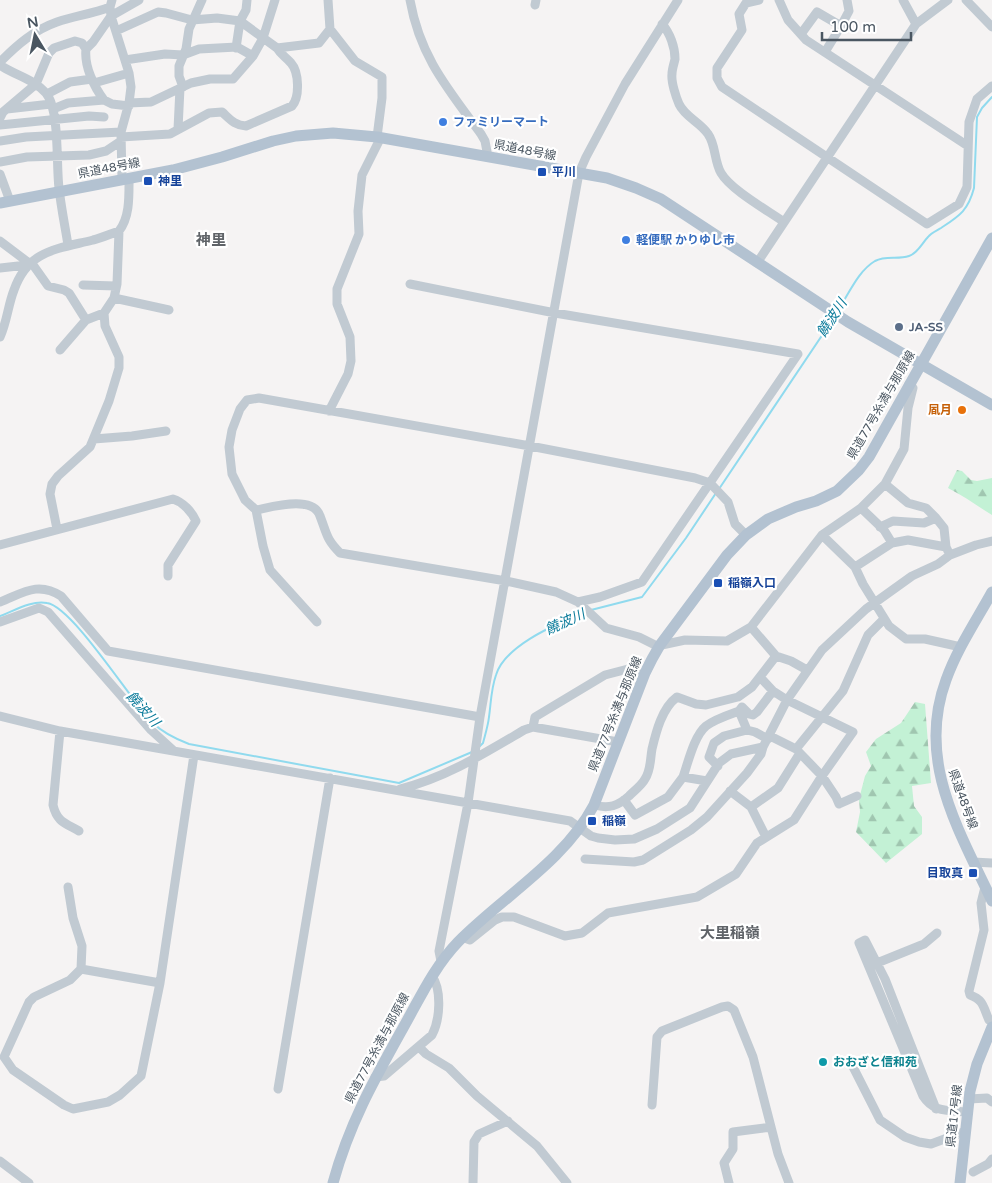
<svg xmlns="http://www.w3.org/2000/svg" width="992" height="1183" viewBox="0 0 992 1183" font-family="'Varela Round','Noto Sans JP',sans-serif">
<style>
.forest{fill:url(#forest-firs)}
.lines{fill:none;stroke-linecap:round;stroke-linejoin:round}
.stream{stroke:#90daee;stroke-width:2}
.minor{stroke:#c1cad2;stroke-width:9}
.major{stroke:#b3c2d1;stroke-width:11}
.shop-dot{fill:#3f7fe0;stroke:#fff;stroke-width:2}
.transit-dot{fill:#1a4fb4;stroke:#fff;stroke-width:2}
.service-dot{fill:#5c6f8a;stroke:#fff;stroke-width:2}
.food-dot{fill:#e8710a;stroke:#fff;stroke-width:2}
.culture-dot{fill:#0f9aa8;stroke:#fff;stroke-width:2}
.labels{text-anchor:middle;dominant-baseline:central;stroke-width:4.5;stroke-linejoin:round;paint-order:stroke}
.shop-label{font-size:12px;font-weight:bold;fill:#366cbe;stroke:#fff;text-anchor:start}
.street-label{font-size:12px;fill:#4a5661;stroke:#fff}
.transit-label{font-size:12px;font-weight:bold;fill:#164399;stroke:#fff;text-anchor:start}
.service-label{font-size:12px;font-weight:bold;fill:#4e5e75;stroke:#fff;text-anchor:start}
.food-label{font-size:12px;font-weight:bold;fill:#c56008;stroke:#fff;text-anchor:end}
.culture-label{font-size:12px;font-weight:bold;fill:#0d838f;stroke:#fff;text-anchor:start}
.water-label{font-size:14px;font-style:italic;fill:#0c7c9b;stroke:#fff}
.quarter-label{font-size:15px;font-weight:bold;fill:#5f6368;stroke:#fff}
</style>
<defs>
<pattern id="forest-firs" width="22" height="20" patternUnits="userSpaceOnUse" patternTransform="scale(1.25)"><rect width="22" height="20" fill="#c3f1d5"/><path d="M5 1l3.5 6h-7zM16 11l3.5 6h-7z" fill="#a0c6b0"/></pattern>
</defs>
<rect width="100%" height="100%" fill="#f5f3f3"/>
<!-- forest -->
<path class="forest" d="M957,470L962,471L971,480L977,481L992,478V515C977,506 964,496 948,488Z
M915,702L925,704L931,783L912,786L914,806L922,817V834L886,863L856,832L860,812L859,799L865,776L871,766L866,752L876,739L901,723Z"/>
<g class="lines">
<!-- stream -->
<path class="stream" d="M838,310C849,294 858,271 875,261C886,255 898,260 909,256C918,253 922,243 928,237C931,233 936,231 941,228C959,216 968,211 974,188L977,117L982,108L992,97
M719,489L833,319
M591,610L642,597L686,538L716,493
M0,616C14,611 31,600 47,603C73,607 131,701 153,723C163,733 176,739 189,744L399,783L472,752
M480,746L483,743C485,735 488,726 489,717C491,703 491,689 496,675C505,645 557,624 584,612"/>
<!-- minor -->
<path class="minor" d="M112,0L110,7L111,16L129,73L131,87L129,103L121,132L122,179
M410,0C420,57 448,89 481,134L485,141L488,157
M759,0L746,3L739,14L742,30L717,68V78L722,87L927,224L959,204L967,187L969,122L977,99L992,86
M779,0L788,20L806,40L968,146
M903,0L916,24
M966,0L992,27
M535,5L536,0
M662,24C670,33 675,47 675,59C674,64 672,69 672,74C671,82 676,97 679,104C685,117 700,122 708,134C716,145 714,161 721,173C731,190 767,210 784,222
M841,26L849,11L847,0
M330,29L355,61L382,77V98L377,137
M116,31L158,12L166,13L192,20L217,18L240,21L277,48L319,43L330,29L328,0
M801,34L817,12L841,26L825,52
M236,48L240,21L246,10L247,0
M125,60L165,54L183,55L199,49L237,47L253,56
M0,62C17,45 34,30 57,22C74,16 92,14 110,7
M0,65C14,75 34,79 46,93C60,110 56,165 59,188C61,207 65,226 68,245
M94,83L129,73
M183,87L179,76V66L186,49L189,29L202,0
M47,94L70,82L92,79
M104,100C94,87 84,66 86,49L93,42L111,16L139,0
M129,103L151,102L191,83L210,79H233L253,56L263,38L275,0
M7,109L51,104
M53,109L68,103L104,100L112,104L129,106
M0,118L3,112L36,84L49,53L54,48L75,41L82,43L86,49
M0,125L89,116L104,117
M178,129L180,88
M121,137L170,134L209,113L222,112C230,119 234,125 246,126L292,106C300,97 299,72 291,63C286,57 281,55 277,48
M0,141L26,137L121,132
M0,162L27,157L89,155L106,151L121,141
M0,174L10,201
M0,241L29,263
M31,262L48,286L64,290L69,293L86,320
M757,263L916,24L948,0
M0,268L27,265
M410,284L555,313L798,354L642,582L600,597L578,602
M83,285L116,286
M114,298L169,310
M0,337C7,322 8,305 14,290C28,250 57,249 93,240C102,238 110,234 119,231
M60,350L86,320L104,313
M329,411L348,374L351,361L350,337L337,304V289L359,234L358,211L362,175L381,137
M94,439L132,436L166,431
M885,484L908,503L926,508L936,518L944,528L946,547L950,555
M861,508L884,530L892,543
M256,510C272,507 313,495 320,516C327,534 326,539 340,553L506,581L556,592L578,602L606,628L639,637L657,646L685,640L727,641L751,627L822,535L861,508L885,484L904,449L908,408L913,388L909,384
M880,527L893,521L924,523L936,518
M57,529L50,494L52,484L58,476L90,447L109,401L119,368V357L105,326L104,313L114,298L117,284L119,231C130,217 129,196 129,178
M822,535L855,567L863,584L889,626L906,639H925L961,647
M0,545L173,499C183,502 192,512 196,521L168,565V576
M855,567L892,543L908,540L946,547
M0,602C23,593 38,581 61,596L108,651L480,717
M0,622L39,608L48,612L151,730L174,751
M317,622L270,570L263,546L256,510L245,500L232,474L229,447L232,430L240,409L247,400L259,398L530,446L695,478L710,483L728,502L735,524L746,535
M751,627L776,656L791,661L807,670
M760,677L773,691L787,700L853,732L822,776L836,797L839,804L857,796
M742,707L749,714L753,715L757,712L773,691
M742,707L739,711L747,730
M0,716L60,731L570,821L591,836L598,838L615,840L634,839L657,829L690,808L719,763L731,754L763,747L787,700L822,650L866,609L912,576L938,564L950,555L976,545L992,541
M533,727L535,717L605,675L628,669L645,673
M60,731L53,805C57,822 65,823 79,831
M796,749L843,691L868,635L884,619
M718,766L709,757L714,743L724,736L747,730L755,732L768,739
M683,777C688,763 694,736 706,726C715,719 728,715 739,711
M400,789C445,778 485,753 524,730L533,727L618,742
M730,791L751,807L766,837
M624,800L635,815L668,797L683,777L707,781
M594,805C609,809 618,806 629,796C634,791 642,785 645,779C651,770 650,760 652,749C656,732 662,708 677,697L696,704L706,705L738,697L752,687L776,656
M751,807L778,788L800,753
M585,859L634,862L643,860L691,830L707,817L747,773L761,754L763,747
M973,862L992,863
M68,887L73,918L82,946L81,969L70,980L34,997L29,1002L4,1057L13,1070L64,1105L73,1109L108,1102L120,1095L141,1076L160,983L194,755
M985,887L981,903L984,930L969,991L970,995C984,1000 983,1007 989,1020L992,1021
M462,937L470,940L495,920L502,917H514L565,936L582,933L608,913L697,897L736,874L757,843L794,820L822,776L796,749L770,736
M441,961L439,951L468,803L480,717L579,173L586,157L625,84L678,0
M877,963L924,944L937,933
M81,969L160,983
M419,1047L426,1054L449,1068L477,1096L537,1146L567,1183
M850,1061L880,1120L905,1137L919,1142L931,1144L966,1131
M375,1077L384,1076L432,1035C440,1020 442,990 432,976
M278,1089L330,778
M969,1099L987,1098L992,1102
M652,1105L657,1037L662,1031L722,1007L728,1006L734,1010L753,1057L778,1154L789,1183
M936,1109L885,979L865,940L859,943L923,1096C934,1113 948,1110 967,1112
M0,1161L29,1183
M973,1172L988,1164L992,1159
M473,1183L474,1142L479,1134L508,1121
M729,1183L724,1163L733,1149V1132L771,1127"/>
<!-- major -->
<path class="major" d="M0,203L173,170L222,157L273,141L296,136L333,133L377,137L607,178L636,188L661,199L848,322L992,405
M992,592C976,621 957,649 946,680C916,761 959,830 992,901
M333,1183C349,1124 374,1080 403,1028C420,998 434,967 458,942C502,897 564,862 594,805L645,673L652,659L660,645L727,555L746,535L768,519L796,507L816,501L837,491L859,470L869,457L992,238
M960,1183L970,1091L977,1064L992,1027"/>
</g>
<!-- markers -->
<g class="shop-dot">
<circle cx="443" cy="122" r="5"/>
<circle cx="626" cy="240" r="5"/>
</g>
<g class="transit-dot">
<rect x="537" y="167" width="10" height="10" rx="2.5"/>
<rect x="143" y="176" width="10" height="10" rx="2.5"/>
<rect x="713" y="578" width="10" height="10" rx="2.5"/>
<rect x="587" y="816" width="10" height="10" rx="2.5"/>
<rect x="968" y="868" width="10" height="10" rx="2.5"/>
</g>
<circle class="service-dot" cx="899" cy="327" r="5"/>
<circle class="food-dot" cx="962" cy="410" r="5"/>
<circle class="culture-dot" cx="823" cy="1062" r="5"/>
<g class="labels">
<!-- shop labels -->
<g class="shop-label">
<text x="453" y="122">ファミリーマート</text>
<text x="636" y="240">軽便駅 かりゆし市</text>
</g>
<!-- street labels -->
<g class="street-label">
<text transform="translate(525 150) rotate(11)">県道48号線</text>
<text transform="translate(109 168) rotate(-11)">県道48号線</text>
<text transform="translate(881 405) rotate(-60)">県道77号糸満与那原線</text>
<text transform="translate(615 714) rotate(-68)">県道77号糸満与那原線</text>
<text transform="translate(963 799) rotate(70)">県道48号線</text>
<text transform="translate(377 1048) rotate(-62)">県道77号糸満与那原線</text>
<text transform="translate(954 1116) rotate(-83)">県道17号線</text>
</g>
<!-- transit labels -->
<g class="transit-label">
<text x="552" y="172">平川</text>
<text x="158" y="181">神里</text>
<text x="728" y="583">稲嶺入口</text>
<text x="602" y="821">稲嶺</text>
<text x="963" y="873" text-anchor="end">目取真</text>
</g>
<!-- service labels -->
<g class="service-label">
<text x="909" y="327">JA-SS</text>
</g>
<!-- food labels -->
<g class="food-label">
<text x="952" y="410">凮月</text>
</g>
<!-- culture labels -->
<g class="culture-label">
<text x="833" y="1062">おおざと信和苑</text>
</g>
<!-- water labels -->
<g class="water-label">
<text transform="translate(832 318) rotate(-57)">饒波川</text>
<text transform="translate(565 622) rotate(-24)">饒波川</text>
<text transform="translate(143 709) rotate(48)">饒波川</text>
</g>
<!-- quarter labels -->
<g class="quarter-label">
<text x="211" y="240">神里</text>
<text x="730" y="933">大里稲嶺</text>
</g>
</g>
<!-- north arrow -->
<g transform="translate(35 35) rotate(350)" stroke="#ffffff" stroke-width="4" paint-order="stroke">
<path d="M0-4L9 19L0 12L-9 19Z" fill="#4a5661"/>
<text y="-8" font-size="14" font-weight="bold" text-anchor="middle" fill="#4a5661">N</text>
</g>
<!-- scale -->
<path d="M822 32v8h89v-8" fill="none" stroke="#4a5661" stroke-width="2.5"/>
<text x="830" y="32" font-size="15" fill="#4a5661" stroke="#ffffff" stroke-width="4" paint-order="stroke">100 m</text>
</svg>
